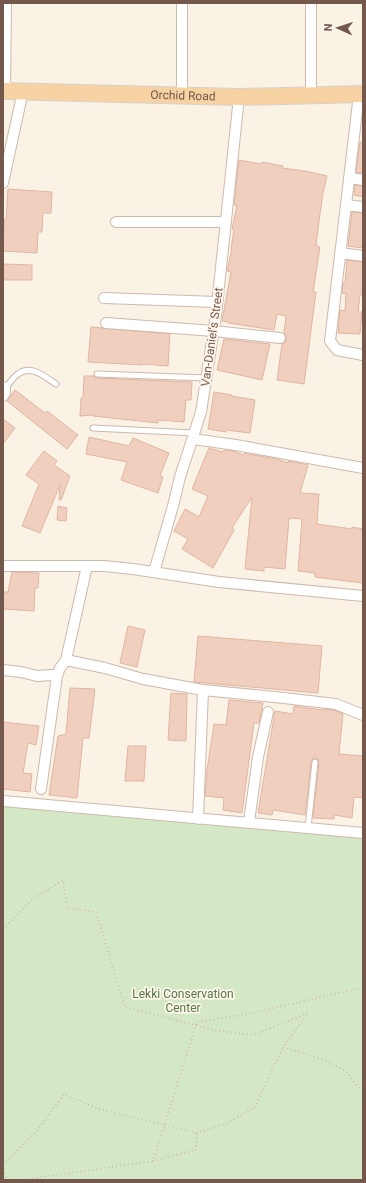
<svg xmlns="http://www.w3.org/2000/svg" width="366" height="1183" viewBox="0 0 366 1183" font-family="Roboto,sans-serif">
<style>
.green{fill:#d5e8c5}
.building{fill:#f0cfbf;stroke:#e1b5a0}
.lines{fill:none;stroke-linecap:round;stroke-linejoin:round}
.lane-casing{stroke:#cdb9ad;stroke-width:7}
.street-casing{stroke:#cdb9ad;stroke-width:12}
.primary-casing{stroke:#d8d0cd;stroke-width:18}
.path{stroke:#d4b3a2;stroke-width:1.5;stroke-dasharray:1 3;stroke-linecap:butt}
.lane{stroke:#fff;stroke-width:5}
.street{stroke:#fff;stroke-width:10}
.primary{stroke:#f7d2a2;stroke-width:16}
.path-bridge{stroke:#d4b3a2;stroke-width:1.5;stroke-dasharray:1 3;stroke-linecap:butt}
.labels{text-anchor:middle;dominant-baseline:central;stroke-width:3.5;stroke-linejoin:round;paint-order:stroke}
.street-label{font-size:12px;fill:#74584c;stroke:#fef6ec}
.park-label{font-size:12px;fill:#577844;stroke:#fef6ec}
</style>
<rect width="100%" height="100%" fill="#fbf2e6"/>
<!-- green -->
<path class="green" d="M3,803L363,838V1180H3Z"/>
<!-- building -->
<path class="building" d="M360,142L363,143V173L356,172Z
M239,160L261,164L262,162L283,166L282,168L305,171L327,176L323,193L319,221L316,246L320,247L313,292H316L304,384L277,380L282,344L285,342L286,339V336L284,333L286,316L277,314L274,330L228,323V322L222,321L231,272L227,271L232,249H231L234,230L232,229L237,205H234Z
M355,185L363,186V197L354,195Z
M8,189L52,192L51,213H43L42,232H38L37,253L3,251L4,220H6Z
M352,212L363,213V248L348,246Z
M347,260L363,262V295H360L358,312H362L360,334L338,333L340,310L345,311L346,294L342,293L343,283H345Z
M3,264L32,265V280H3Z
M91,327L170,334L168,366L142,364V365L88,362Z
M224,339L270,344L262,380L217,370Z
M84,376H94L97,378L192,382L191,400H186L184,422L158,420V423L93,416L94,415L80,416L81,398H83Z
M15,390L45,413L47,411L78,435L67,449L7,401Z
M214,392L232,395V396L255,400L250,433L226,430V432L208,429Z
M3,419L15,428L3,444Z
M89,437L129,446L133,438L169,453L160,476L163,477L158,493L121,480L127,462L86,454Z
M209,448L223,452L224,450L233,451L244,455L245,453L248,454L277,459L288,463V461L308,465L300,493L319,494L317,524L352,529V527L363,529V583L315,577V573L298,571L302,519L289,518L285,569L264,567V571L245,569L252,497L232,528L234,530L213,568L182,549L188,539L174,531L185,509L199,517L208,496L192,489Z
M44,451L57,461L54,465L70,476L61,500H59L60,485L40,533L22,526L39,484L26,475Z
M58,506L67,508L66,521L57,520Z
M12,572L39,573L38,588H35L34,611L3,609V592H8Z
M128,626L145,630L137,667L120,663Z
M198,636L322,646L318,693L194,682Z
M70,688L95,689L89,738H83L77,798L49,795L58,736L66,734Z
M171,693L187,694L186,741L168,740Z
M229,700L263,703L259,723H254L242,813L223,810L224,798L205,796L207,770L214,724L226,725Z
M294,706L322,710V709L334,710L343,714L339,754L363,756V798L354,797L352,818L334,815V819L313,818L319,762L318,759L315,758L312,759L311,762L305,815L273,810L272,815L258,813L275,711L293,714Z
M3,722L39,726L36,745L28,743L23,773L32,774L30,792L3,789Z
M128,746H146L144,781H125Z"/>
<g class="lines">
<defs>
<path id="lane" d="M97,374L207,378
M5,389C9,384 12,378 18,374C31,364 45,377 56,384
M93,428L194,433
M308,828L315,762"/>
<path id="street" d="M5,91L6,3
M359,94L330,341L337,350L363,355
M182,95V3
M311,95V3
M349,178L363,180
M3,183L23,91
M346,205L363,207
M116,222H226
M340,253L363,256
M104,298L217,302
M106,323L214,331L280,338
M3,387L5,389V393L3,396
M193,439L236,445L363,468
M3,566H104L133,569L219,582L363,596
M154,572L173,506L180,477L201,412L216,315L239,97
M66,660L105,668L143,679L203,690
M3,670L21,672L37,676L52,675L57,676L60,668L66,660L87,566
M41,789L57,676
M3,801L363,833
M198,819L203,690L275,697L336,704L363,715
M249,822L258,757L268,712"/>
<g id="primary">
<path id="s1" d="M3,91L239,97L363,94"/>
</g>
</defs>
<!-- lane casing -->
<use href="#lane" class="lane-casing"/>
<!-- street casing -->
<use href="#street" class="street-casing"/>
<!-- primary casing -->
<use href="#primary" class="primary-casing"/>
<!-- path -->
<path class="path" d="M3,929L33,899L63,880L67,908L96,912L125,1007L214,1030L253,1035L308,1013L283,1047C303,1053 325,1059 344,1070C352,1075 354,1086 363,1090
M153,1161L196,1150L197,1133
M3,1165L40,1127L64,1094L99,1109L197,1133L227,1123L255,1107L283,1047
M3,1169L7,1180"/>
<!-- lane -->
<use href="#lane" class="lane"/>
<!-- street -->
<use href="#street" class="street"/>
<!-- primary -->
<use href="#primary" class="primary"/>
<!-- path-bridge -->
<path class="path-bridge" d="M21,1180L153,1161L197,1022L247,1014L361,988"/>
</g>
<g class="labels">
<!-- street labels -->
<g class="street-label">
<text stroke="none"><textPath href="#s1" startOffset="180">Orchid Road</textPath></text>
<text transform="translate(212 337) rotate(-82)">Van-Daniel’s Street</text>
</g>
<!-- park labels -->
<g class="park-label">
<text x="183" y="994">Lekki Conservation<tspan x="183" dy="14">Center</tspan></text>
</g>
</g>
<!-- border -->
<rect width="366" height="1183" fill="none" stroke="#74584c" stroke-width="8"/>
<!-- north arrow -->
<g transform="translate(338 28) rotate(273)" stroke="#fef6ec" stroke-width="3" paint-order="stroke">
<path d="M0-3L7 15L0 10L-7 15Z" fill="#74584c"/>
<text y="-6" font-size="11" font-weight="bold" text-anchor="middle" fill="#74584c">N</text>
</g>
</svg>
